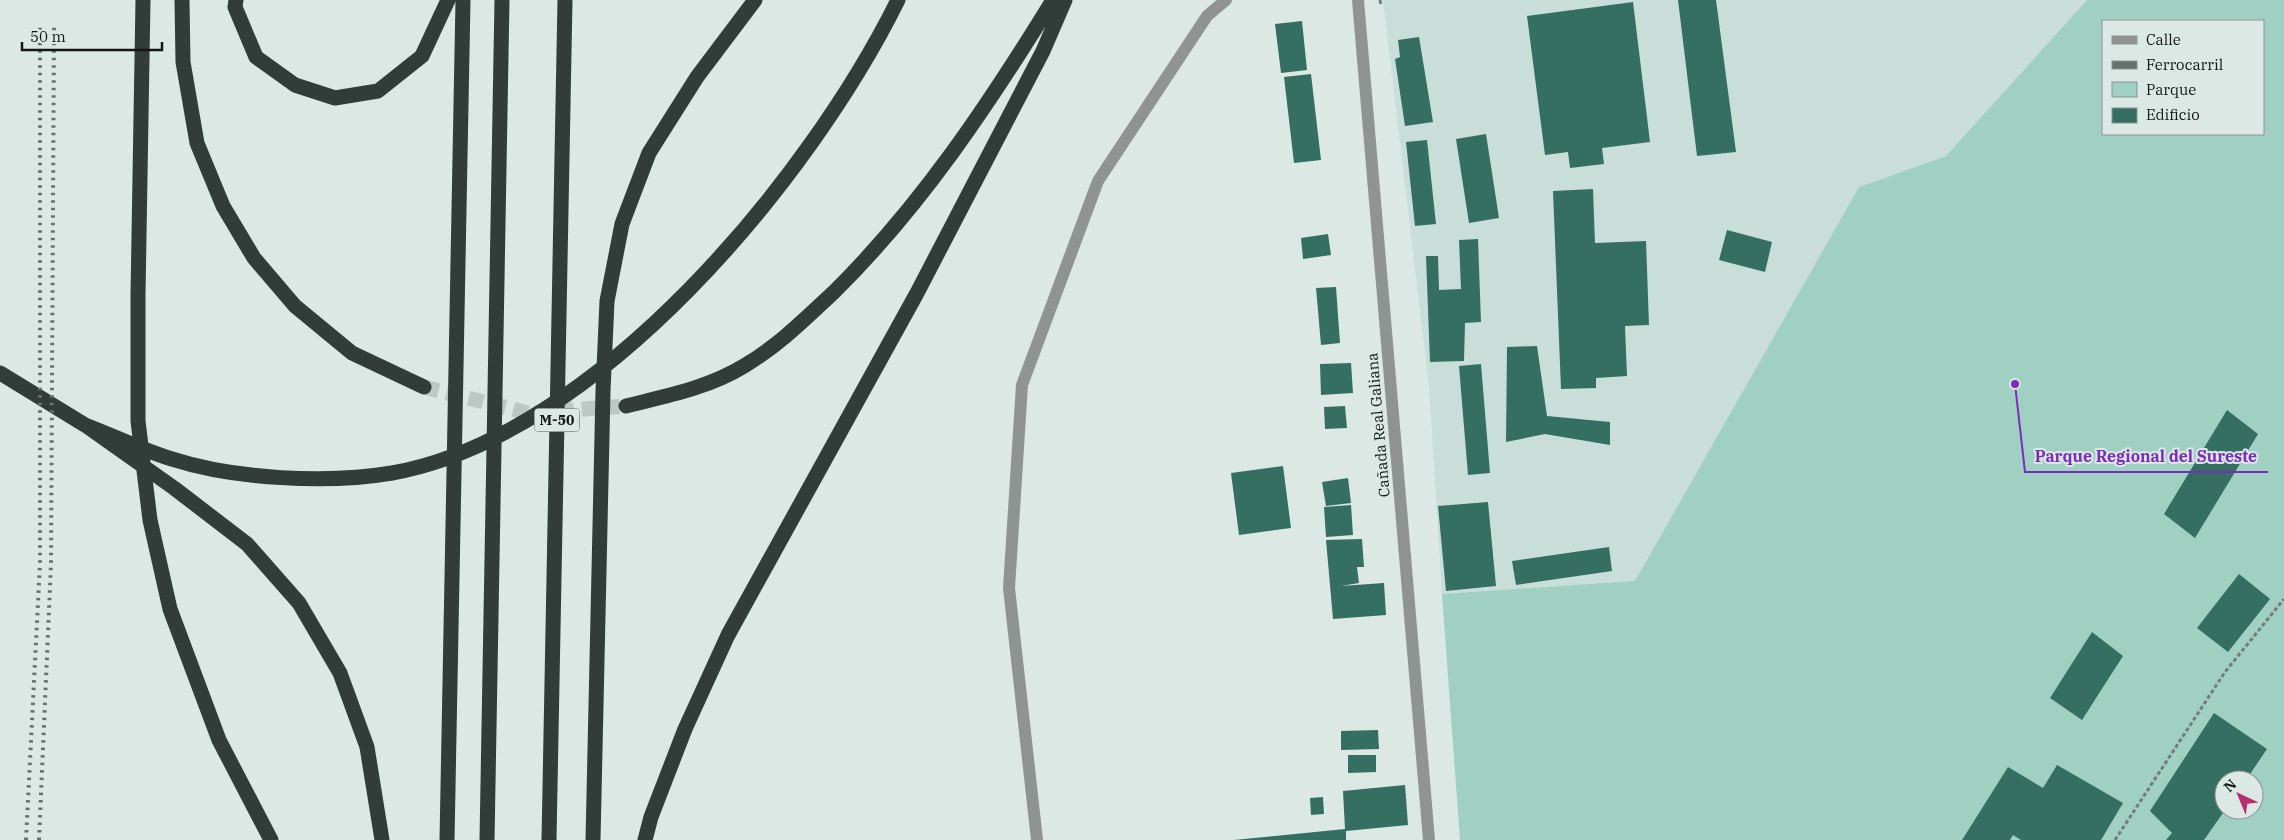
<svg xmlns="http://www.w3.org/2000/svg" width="2284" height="840" viewBox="0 0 2284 840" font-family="'IBM Plex Serif',serif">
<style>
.built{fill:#c9ded8}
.green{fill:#a0d0c2;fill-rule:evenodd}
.building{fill:#356f61}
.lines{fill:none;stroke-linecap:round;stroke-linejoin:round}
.motorway-tunnel{stroke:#bdc8c5;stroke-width:15;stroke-dasharray:15 8;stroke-linecap:butt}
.path{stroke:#757d7b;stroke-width:3;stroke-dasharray:4 2.5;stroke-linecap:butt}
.minor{stroke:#8f9492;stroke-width:12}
.motorway{stroke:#323c39;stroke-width:15}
.rail{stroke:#68706e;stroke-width:4;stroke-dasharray:2.5 5;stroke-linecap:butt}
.labels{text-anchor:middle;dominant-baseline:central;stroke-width:4;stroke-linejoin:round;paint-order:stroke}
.shield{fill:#dbe8e4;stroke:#4e5553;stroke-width:1}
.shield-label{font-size:14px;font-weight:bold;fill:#121615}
.street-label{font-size:15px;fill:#121615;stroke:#dbe8e4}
.leader{fill:none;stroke:#7b2cbf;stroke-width:2}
.callout-dot{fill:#7b2cbf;stroke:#dbe8e4;stroke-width:2}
.callout-label{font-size:16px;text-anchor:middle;font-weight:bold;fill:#7b2cbf;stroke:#dbe8e4;stroke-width:4;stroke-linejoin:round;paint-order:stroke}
</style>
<rect width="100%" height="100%" fill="#dbe8e4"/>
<!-- built -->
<path class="built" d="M1383,0H2087L1946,156L1859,187L1635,582L1442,594L1429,386Z"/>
<!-- green -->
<path class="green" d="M2087,0H2284V840H1460L1442,594L1635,581L1859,187L1946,156ZM2103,21H2263V134H2103ZM2224,780H2254V810H2224Z"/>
<!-- building -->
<path class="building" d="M1678,0H1716L1736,152L1697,156Z
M1633,2L1650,142L1602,148L1604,164L1570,168L1568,152L1545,155L1527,16Z
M1302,21L1307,70L1281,73L1275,24Z
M1419,37L1433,122L1405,126L1395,59L1400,57L1398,40Z
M1311,74L1321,160L1294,163L1284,77Z
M1486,134L1499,218L1469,223L1456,139Z
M1427,140L1436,224L1415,226L1406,142Z
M1593,189L1595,243L1646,241L1649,325L1625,326L1627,376L1596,378V388L1561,389L1553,191Z
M1727,230L1772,242L1765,272L1719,260Z
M1328,234L1331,255L1303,259L1301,238Z
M1478,239L1481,322L1465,323L1464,361L1430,362L1426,256H1438L1439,290L1461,289L1459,240Z
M1336,287L1340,343L1321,345L1316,288Z
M1537,346L1547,416L1610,422V445L1545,434L1506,442L1507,347Z
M1351,363L1353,393L1321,395L1320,364Z
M1481,364L1490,473L1468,475L1459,366Z
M1345,406L1347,428L1325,429L1324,407Z
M2227,410L2258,434L2195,538L2164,514Z
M1283,466L1291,528L1239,535L1231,473Z
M1348,478L1351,503L1326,506L1322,482Z
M1488,502L1496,586L1446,591L1438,506Z
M1351,505L1353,535L1326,537L1324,507Z
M1362,539L1364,567H1357L1359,583L1341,586L1384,583L1386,615L1333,619L1326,540Z
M1609,547L1612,571L1516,585L1512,561Z
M2239,574L2270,599L2228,652L2197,628Z
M2092,632L2123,656L2082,720L2050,698Z
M2214,713L2267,749L2246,780H2224L2225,810L2204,840H2166L2172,833L2150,811Z
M1378,730L1379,749L1341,750V731Z
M1348,755H1376V772L1348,773Z
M2057,765L2123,803L2101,840H2021L2013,835L2010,840H1962L2008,767L2043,788Z
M1405,785L1408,825L1346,831V840H1234L1345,829L1343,791Z
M1323,797L1324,814L1311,815L1310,798Z"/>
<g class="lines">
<!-- motorway-tunnel -->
<path class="motorway-tunnel" d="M424,387L528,413L626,406"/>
<!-- path -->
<path class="path" d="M1380,0L1381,5
M2115,840L2225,672L2284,599"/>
<!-- minor -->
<path class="minor" d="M1358,0L1429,840
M1037,840L1009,588L1022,385L1098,181L1207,16L1226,0"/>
<!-- motorway -->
<path class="motorway" d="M143,0L138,295V421L150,520L170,609L219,740L271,840
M182,0L183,62L197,143L223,206L254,258L295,306L352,353L424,387
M236,0L235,7L256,57L295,85L335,98L378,91L422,56L448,0
M0,373L85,425L174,488L247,544L299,603L340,673L367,747L382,840
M626,406C666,396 708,388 744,366C778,346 805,319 834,292C921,206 989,104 1053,0
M85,425C114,436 142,450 172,459C234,479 327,484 392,473C597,437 810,178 898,0
M447,840L463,0
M487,840L502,0
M549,840L565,0
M593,840L603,391L607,301L622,224L649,153L697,77L755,0
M645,840L651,817L685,729L728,635L917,293L1043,51L1065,0"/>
<!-- rail -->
<path class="rail" d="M26,840L40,563V26
M39,840L51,564L54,26"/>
</g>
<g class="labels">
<!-- shield labels -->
<rect class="shield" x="534.5" y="408.5" width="45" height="23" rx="4"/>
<g class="shield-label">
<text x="557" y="420">M-50</text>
</g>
<!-- street labels -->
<g class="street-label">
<text transform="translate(1378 425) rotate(-95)">Cañada Real Galiana</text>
</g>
</g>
<!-- callouts -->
<path class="leader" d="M2015 384L2025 472H2268"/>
<circle class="callout-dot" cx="2015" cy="384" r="5"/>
<g class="callout-label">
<text x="2146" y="462">Parque Regional del Sureste</text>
</g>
<!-- legend -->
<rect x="2102" y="20" width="162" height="115" fill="#dbe8e4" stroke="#8b9491"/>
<rect x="2112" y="36" width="25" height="8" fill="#8f9492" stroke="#8b9491"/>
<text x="2146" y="45" font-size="15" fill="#121615">Calle</text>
<rect x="2112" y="61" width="25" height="8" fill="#68706e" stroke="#8b9491"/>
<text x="2146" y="70" font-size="15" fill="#121615">Ferrocarril</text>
<rect x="2112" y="82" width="25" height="15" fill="#a0d0c2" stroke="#8b9491"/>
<text x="2146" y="95" font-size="15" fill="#121615">Parque</text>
<rect x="2112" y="108" width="25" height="15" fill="#356f61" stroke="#8b9491"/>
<text x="2146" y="120" font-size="15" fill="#121615">Edificio</text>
<!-- north arrow -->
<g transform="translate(2239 795) rotate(316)"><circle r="24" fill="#dbe8e4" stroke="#8b9491"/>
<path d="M0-4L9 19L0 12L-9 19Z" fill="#b72f6f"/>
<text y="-8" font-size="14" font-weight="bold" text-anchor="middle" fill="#121615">N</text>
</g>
<!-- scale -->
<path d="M22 42v8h140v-8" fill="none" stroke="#121615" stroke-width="2.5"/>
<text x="30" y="42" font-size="15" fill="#121615" stroke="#dbe8e4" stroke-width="4" paint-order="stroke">50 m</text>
</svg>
